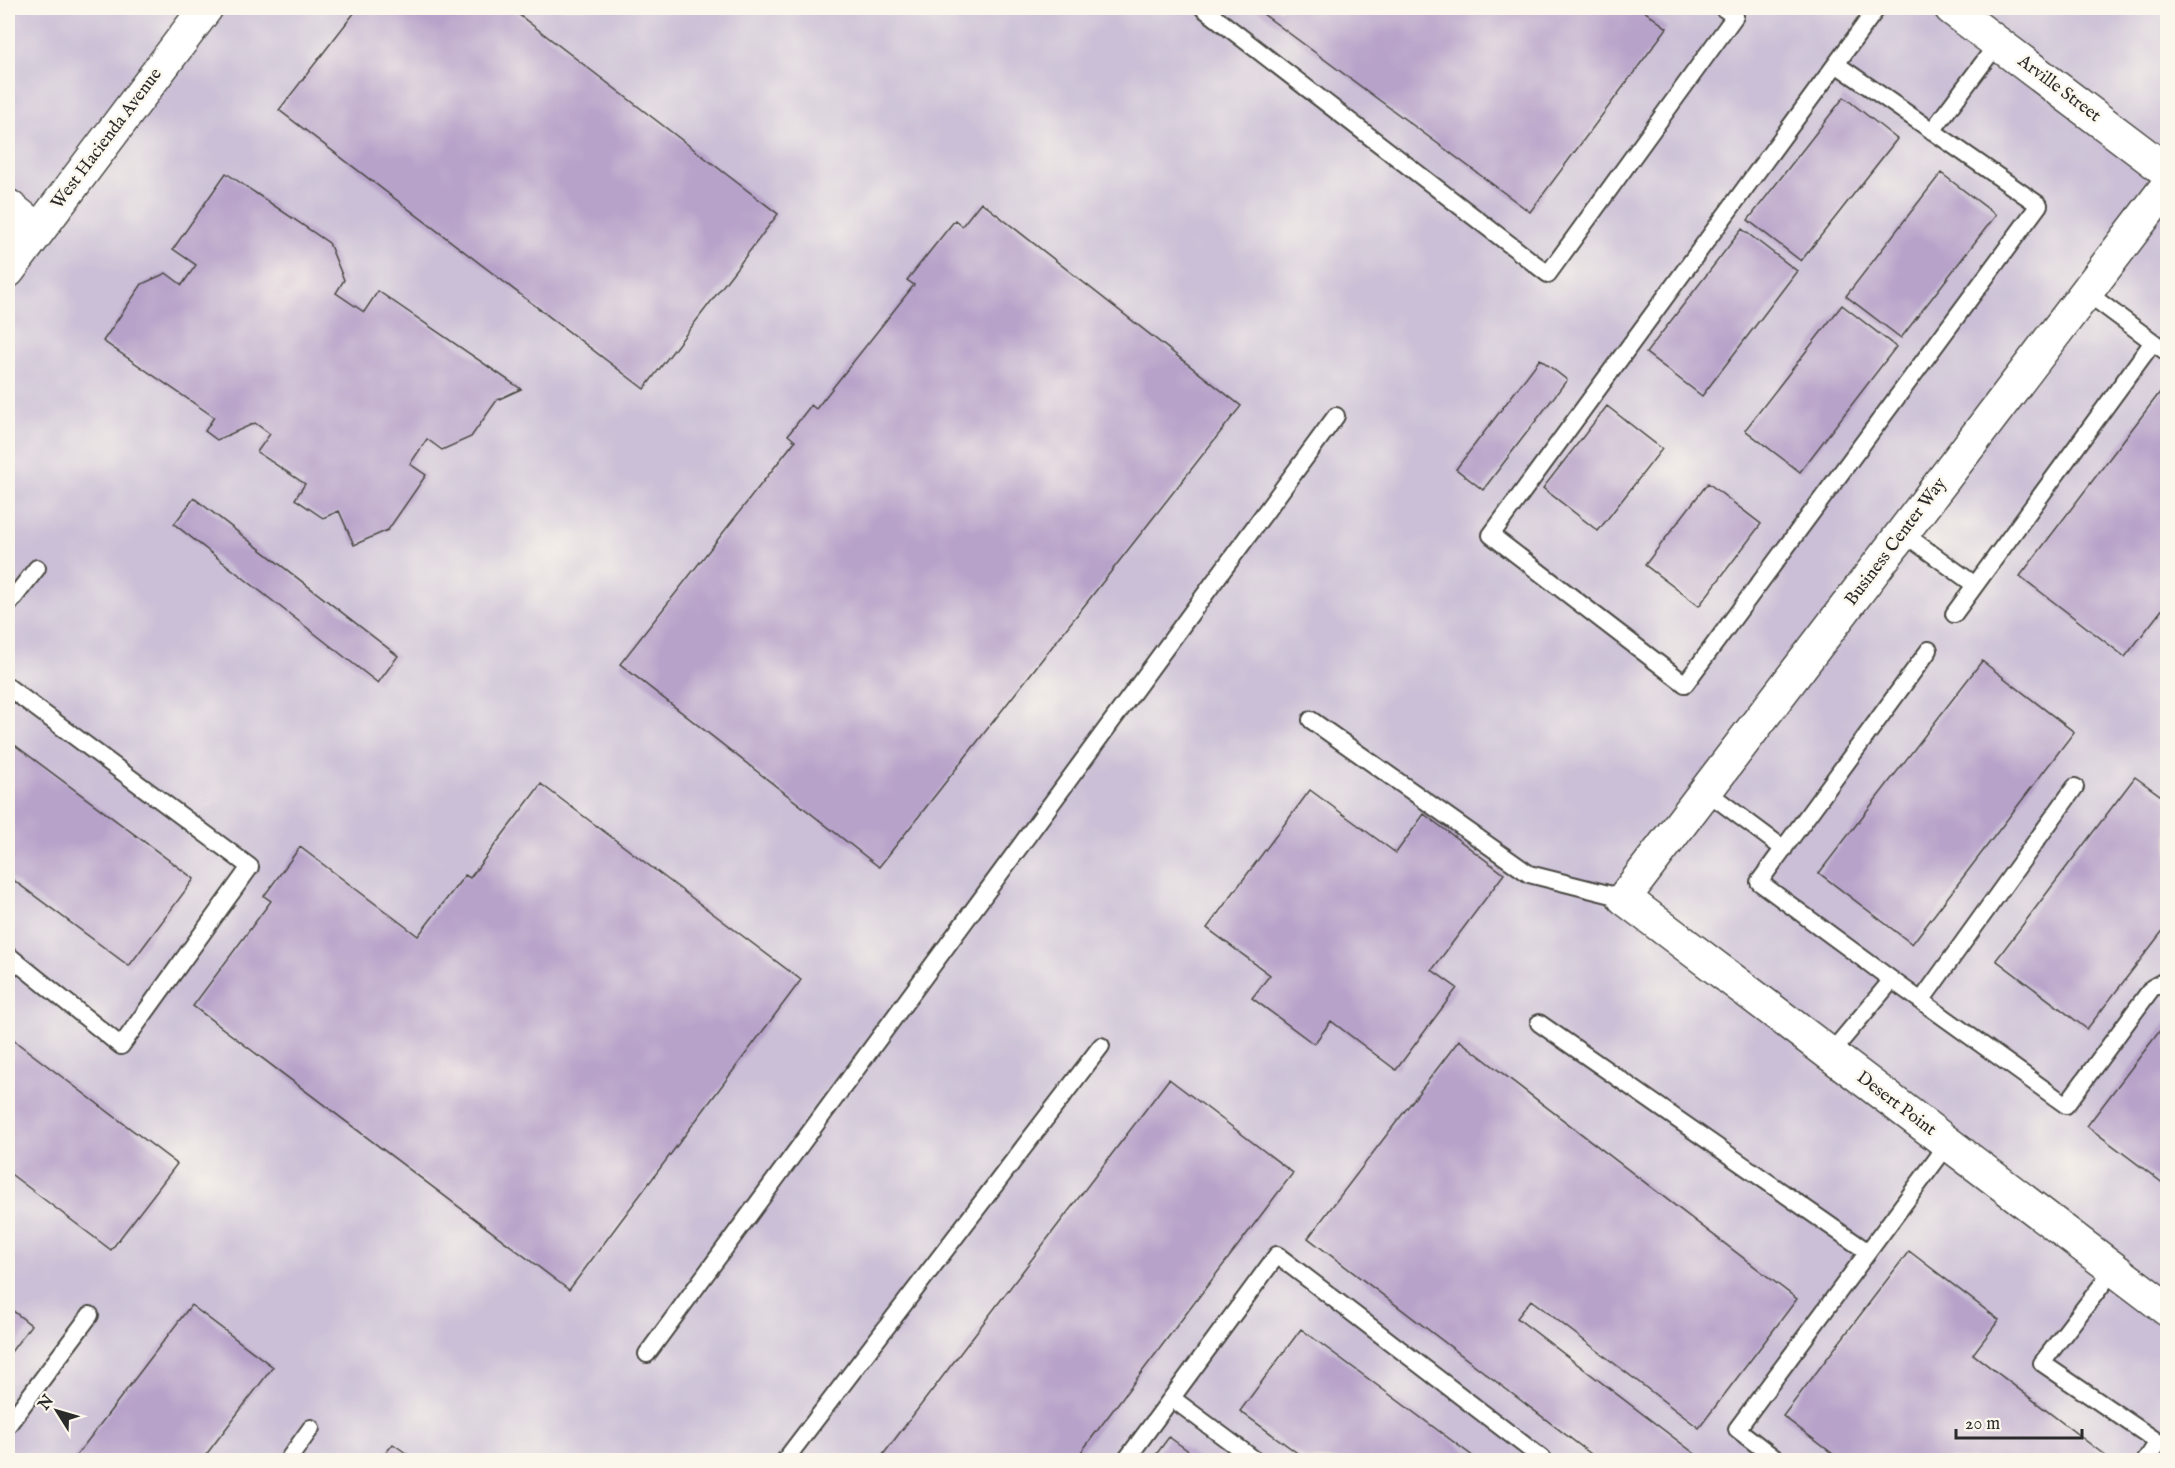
<svg xmlns="http://www.w3.org/2000/svg" width="2175" height="1468" viewBox="0 0 2175 1468" font-family="'IM FELL English',serif">
<style>
.industrial{fill:#cabfd6}
.building{fill:#b7a2c9}
.lines{fill:none;stroke-linecap:round;stroke-linejoin:round}
.lane-casing{stroke:#484742;stroke-width:20}
.street-casing{stroke:#484742;stroke-width:36}
.secondary-casing{stroke:#484742;stroke-width:36}
.lane{stroke:#fff;stroke-width:16}
.street{stroke:#fff;stroke-width:33}
.secondary{stroke:#fff;stroke-width:33}
.labels{text-anchor:middle;dominant-baseline:central;stroke-width:5;stroke-linejoin:round;paint-order:stroke}
.street-label{font-size:18px;fill:#2b2b2b;stroke:#fbf7ec}
</style>
<rect width="100%" height="100%" fill="#fbf7ec"/>
<filter id="ink" filterUnits="userSpaceOnUse"><feTurbulence type="fractalNoise" baseFrequency=".0167" numOctaves="2"/><feDisplacementMap in="SourceGraphic" scale="12" xChannelSelector="R" yChannelSelector="G"/><feConvolveMatrix kernelMatrix="1 2 1 2 8 2 1 2 1" color-interpolation-filters="sRGB"/></filter>
<filter id="wash" filterUnits="userSpaceOnUse"><feTurbulence type="fractalNoise" baseFrequency=".008" numOctaves="4" result="noise"/><feDisplacementMap in="SourceGraphic" scale="24" xChannelSelector="R" yChannelSelector="G"/><feGaussianBlur stdDeviation="1.35" result="paint"/><feColorMatrix in="noise" values="0 0 0 0 0 0 0 0 0 0 0 0 0 0 0 0 0 1.4 0 .05"/><feComposite in="paint" operator="in"/></filter>
<g filter="url(#wash)">
<rect width="100%" height="100%" fill="#ebe4c4"/>
<!-- industrial -->
<path class="industrial" d="M8,8H2167V1460H8Z"/>
<g id="blocks">
<!-- building -->
<path class="building" d="M358,8H510L778,214L644,389L279,110Z
M1255,8H1640L1667,28L1530,212Z
M1844,97L1897,139L1801,261L1748,220Z
M226,173L329,243L344,280L336,293L364,312L378,291L521,389L497,400L471,437L442,450L427,439L410,464L426,475L388,530L354,545L339,511L323,518L295,499L305,484L257,452L270,434L255,423L217,440L205,431L214,417L103,341L142,284L166,273L182,285L196,265L173,249Z
M1941,173L1996,215L1901,338L1846,296Z
M981,202L1241,406L879,867L620,664L795,441L788,435L811,405L816,409L914,285L907,280L955,220L962,226Z
M1742,229L1797,271L1702,396L1646,353Z
M1842,305L1896,347L1800,472L1745,430Z
M1540,359L1567,380L1483,490L1456,469Z
M2164,387L2168,389V602L2125,657L2020,576Z
M1607,406L1662,449L1598,531L1543,488Z
M1708,483L1761,524L1699,606L1645,565Z
M194,498L398,656L378,683L174,524Z
M1982,661L2074,732L1912,944L1819,873Z
M8,740L194,879L129,966L8,876Z
M2135,777L2168,801V924L2087,1029L1996,960Z
M541,784L801,980L569,1290L193,1006L271,901L264,896L300,847L418,936L465,875L470,878Z
M1310,790L1396,853L1424,814L1504,874L1432,970L1457,988L1396,1070L1331,1021L1314,1044L1252,998L1270,975L1207,928Z
M2168,1020V1187L2087,1126Z
M8,1036L177,1164L111,1250L8,1172Z
M1459,1040L1797,1299L1699,1428L1531,1300L1517,1318L1703,1460H1599L1308,1238Z
M1169,1079L1293,1173L1075,1460H879Z
M1909,1251L1999,1320L1973,1354L2107,1457L2104,1460H1841L1783,1416Z
M191,1305L273,1367L202,1460H73Z
M8,1307L31,1325L8,1356Z
M1301,1329L1478,1460H1307L1240,1411Z
M1169,1437L1201,1460H1152Z
M393,1444L416,1460H380Z"/>
</g>
</g>
<g filter="url(#ink)">
<use href="#blocks" fill-opacity="0" stroke="#484742" stroke-width="1.5"/>
<g class="lines">
<defs>
<path id="lane" d="M1203,8L1548,274L1735,16L1723,8
M1836,64L2039,205L1685,684L1491,535L1877,8
M1932,131L1998,43
M2086,292L2168,353
M1903,533L1975,585
M8,605L37,568
M1954,614L2153,342
M8,687L250,867L121,1046L8,955
M1311,720L1529,874L1624,898
M1706,791L1784,849
M1892,980L1759,882L1929,650
M1921,1001L2075,787
M1539,1023L1868,1252
M1830,1054L1892,980L2066,1105L2152,988L2168,979
M2114,1269L2042,1363L2158,1442L2146,1460
M647,1354L1336,416
M1173,1399L1255,1460
M8,1425L90,1315
M288,1460L311,1428
M785,1460L1101,1046
M1126,1460L1277,1255L1544,1460
M1777,1460L1737,1429L1948,1144"/>
<path id="street" d="M2168,185L1624,898L2168,1310
M8,206L38,230"/>
<path id="secondary" d="M1951,8L2168,172
M8,271L206,8"/>
</defs>
<!-- lane casing -->
<use href="#lane" class="lane-casing"/>
<!-- street casing -->
<use href="#street" class="street-casing"/>
<!-- secondary casing -->
<use href="#secondary" class="secondary-casing"/>
<!-- lane -->
<use href="#lane" class="lane"/>
<!-- street -->
<use href="#street" class="street"/>
<!-- secondary -->
<use href="#secondary" class="secondary"/>
</g>
</g>
<g class="labels">
<!-- street labels -->
<g class="street-label">
<text transform="translate(2059 89) rotate(37)">Arville Street</text>
<text transform="translate(107 139) rotate(-53)">West Hacienda Avenue</text>
<text transform="translate(1896 542) rotate(-53)">Business Center Way</text>
<text transform="translate(1896 1104) rotate(37)">Desert Point</text>
</g>
</g>
<!-- margin -->
<rect width="2175" height="1468" fill="none" stroke="#fbf7ec" stroke-width="30"/>
<!-- north arrow -->
<g transform="translate(57 1411) rotate(307)" stroke="#fbf7ec" stroke-width="4.5" paint-order="stroke">
<path d="M0-4.5L10 22L0 15L-10 22Z" fill="#2b2b2b"/>
<text y="-9" font-size="16" font-weight="bold" text-anchor="middle" fill="#2b2b2b">N</text>
</g>
<!-- scale -->
<path d="M1956 1429v9h126v-9" fill="none" stroke="#2b2b2b" stroke-width="3"/>
<text x="1965" y="1429" font-size="18" fill="#2b2b2b" stroke="#fbf7ec" stroke-width="4.5" paint-order="stroke">20 m</text>
</svg>
